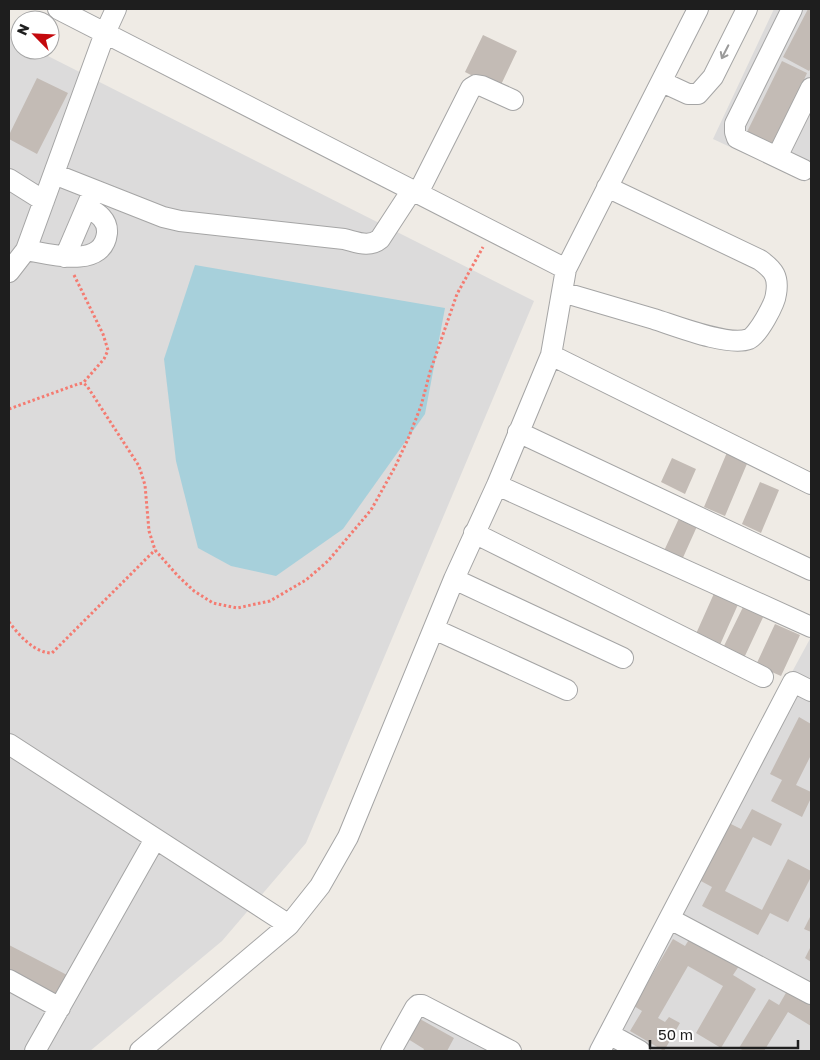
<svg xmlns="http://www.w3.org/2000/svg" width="820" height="1060" viewBox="0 0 820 1060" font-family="'Golos Text',sans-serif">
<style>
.residential{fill:#dcdbdb}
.water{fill:#a7d0db}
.building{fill:#c3bbb5}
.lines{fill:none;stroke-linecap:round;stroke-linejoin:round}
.minor-casing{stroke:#a5a5a5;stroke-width:22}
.path{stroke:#f47b71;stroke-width:3;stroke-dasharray:2.5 2.5;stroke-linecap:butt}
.minor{stroke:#fff;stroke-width:20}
.oneway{stroke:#9a9a9a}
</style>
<rect width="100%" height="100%" fill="#efebe5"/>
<!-- residential -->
<path class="residential" d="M774,9H811V169L805,182L713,139Z
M9,36L20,42V50H36L534,301L306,843L222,941L90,1051H9Z
M811,637V1051H587Z
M414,1003L518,1051H388Z"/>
<!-- water -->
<path class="water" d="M195,265L445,308L425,414L343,529L276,576L231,566L198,548L176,461L164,359Z"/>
<!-- building -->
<path class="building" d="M808,9H811V68L809,71L783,57Z
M483,35L517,51L499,89L465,72Z
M782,61L807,73L773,151L744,138Z
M37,78L68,93L37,154L9,139V135Z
M728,450L749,459L725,516L704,507Z
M672,458L696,469L685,494L661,482Z
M760,482L779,490L761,533L742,524Z
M681,514L699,522L681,562L663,553Z
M716,589L740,600L719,647L695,636Z
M745,603L765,613L744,658L723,648Z
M775,624L800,635L781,676L756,665Z
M799,717L811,724V755L796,785L811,792V798L802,817L771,801L782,780L770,774Z
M752,809L782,824L771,846L753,837L725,891L762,910L788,859L811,871V877L788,922L770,913L758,935L702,906L712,887L699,880L729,823L741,829Z
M811,915V932L804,929Z
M690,938L739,966L733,975L756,989L721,1048L696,1033L723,986L688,966L658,1018L665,1022L669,1017L680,1023L664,1051L630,1031L642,1011L634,1006L673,939L685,946Z
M9,945L67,975L55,999L9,975Z
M811,946V962L805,958Z
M787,991L811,995V1026L788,1012L764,1051H744L739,1048L769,999L779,1005Z
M420,1019L454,1038L447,1051H423L424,1049L408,1039Z"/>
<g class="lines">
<defs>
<path id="minor" d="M58,9L566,269
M792,9L735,124V132L737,138L804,170
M662,82L688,94H698L713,77L747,9
M777,157L811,88
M54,174L163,217L180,221L344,239C357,242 369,248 380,239L412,190
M9,179L44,201
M418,193L471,88L476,85L482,86L513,100
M26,250C49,254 103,270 107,233C108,219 97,213 87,207
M65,257L92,194
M9,272L26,250L105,33L116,9
M562,292C593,301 623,310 654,319C676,326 729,347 749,339C758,335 775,304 776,294C779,277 774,270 760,260L607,187
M551,355L811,484
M518,432L811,570
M497,485L811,627
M474,533L763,677
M454,579L623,658
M434,629L567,690
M9,744L289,925
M670,919L811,994
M9,980L60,1008
M609,1034L640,1051
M35,1051L155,839
M140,1051L289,925L320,886L348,837L454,579L497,485L551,355L566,269L698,9
M391,1051L415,1008L418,1005H422L511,1051
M600,1051L793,682L811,691"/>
</defs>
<!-- minor casing -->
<use href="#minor" class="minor-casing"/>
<!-- path -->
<path class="path" d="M74,275L103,334L108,350L104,359L83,383
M9,409L78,384L83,383L87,386L139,466L145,485L149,531L155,550L178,576L194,591L213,603L237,608L270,601L306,580L328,561L371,510L395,467L408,439L421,406L430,372L457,294L483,247
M9,622C19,635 34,653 52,653L155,550"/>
<!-- minor -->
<use href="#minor" class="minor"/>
</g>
<!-- one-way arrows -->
<defs><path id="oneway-shaft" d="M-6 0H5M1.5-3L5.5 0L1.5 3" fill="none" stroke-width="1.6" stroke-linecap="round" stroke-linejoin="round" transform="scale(1.25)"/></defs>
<use class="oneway" href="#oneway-shaft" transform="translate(725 52) rotate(117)"/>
<!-- border -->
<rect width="820" height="1060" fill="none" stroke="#1e1e1e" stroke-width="20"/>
<!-- north arrow -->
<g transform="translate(35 35) rotate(294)"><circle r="24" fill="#ffffff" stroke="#a5a5a5"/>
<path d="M0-4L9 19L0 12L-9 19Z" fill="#c4090d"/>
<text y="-8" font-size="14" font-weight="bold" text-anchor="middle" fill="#1e1e1e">N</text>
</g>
<!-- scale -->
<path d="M650 1040v8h148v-8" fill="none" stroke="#1e1e1e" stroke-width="2.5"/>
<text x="658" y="1040" font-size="15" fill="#1e1e1e" stroke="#ffffff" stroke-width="4" paint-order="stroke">50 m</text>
</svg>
